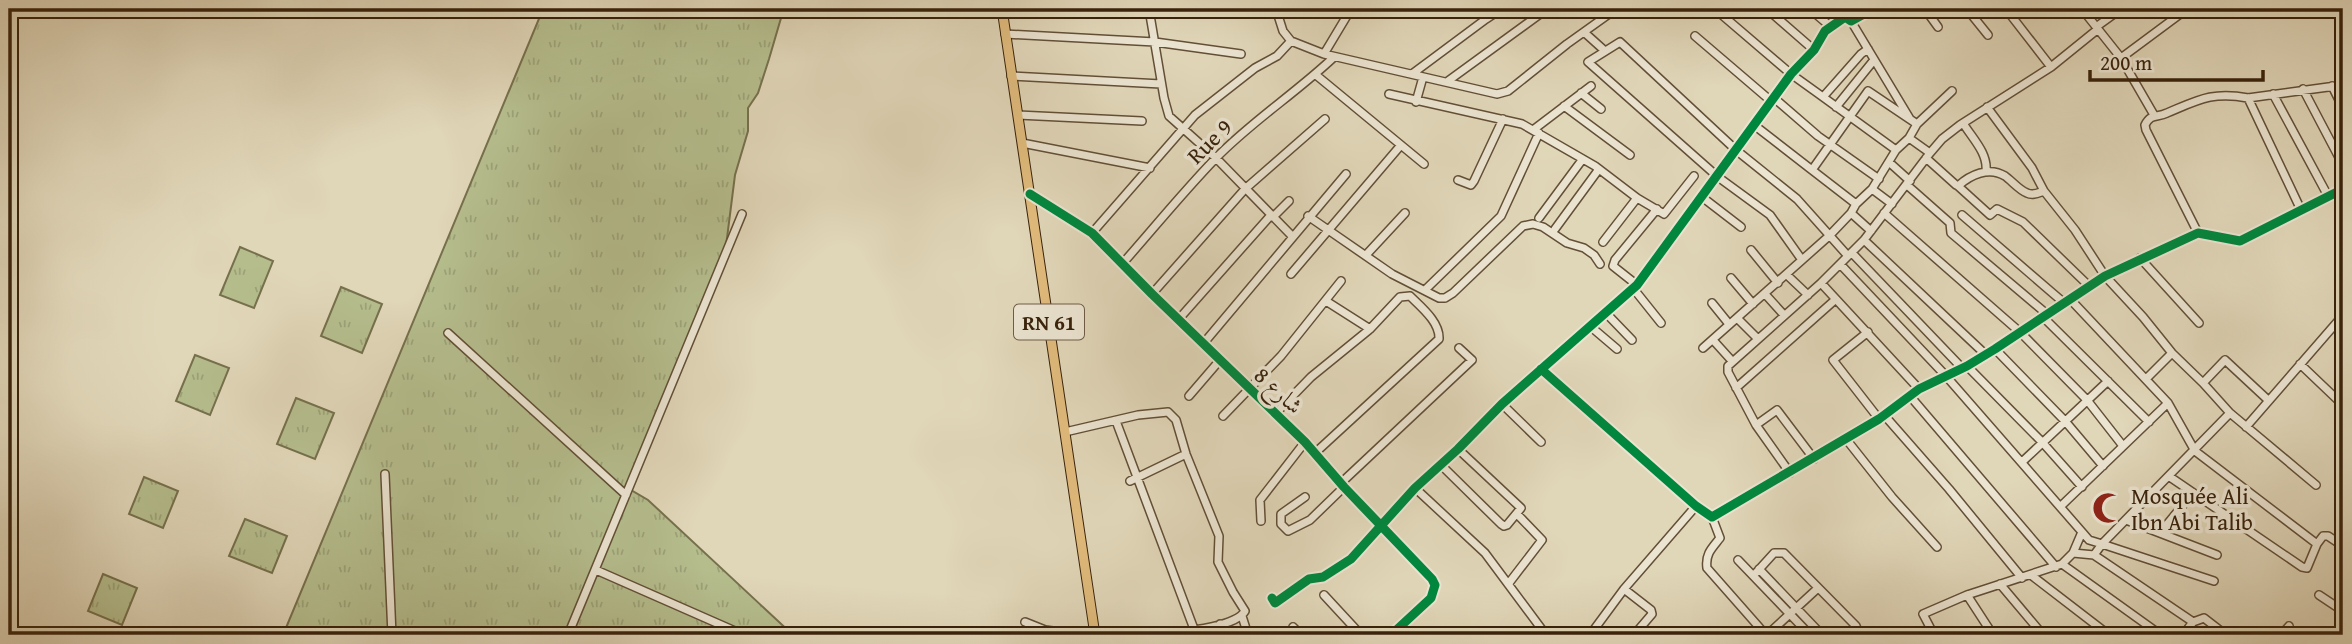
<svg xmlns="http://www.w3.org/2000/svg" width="2352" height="644" viewBox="0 0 2352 644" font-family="'Gentium Book Plus',Amiri,serif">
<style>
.grass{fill:url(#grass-tufts);stroke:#76704c;stroke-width:2}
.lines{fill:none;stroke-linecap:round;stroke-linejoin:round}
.minor-casing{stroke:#624f36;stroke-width:10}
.major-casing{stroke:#38220b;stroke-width:11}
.minor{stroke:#ebe4d1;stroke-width:7}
.major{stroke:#e0bb7c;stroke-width:9}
.cycleway-casing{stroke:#ebe4d1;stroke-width:13}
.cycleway{stroke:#00873e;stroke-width:9}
.labels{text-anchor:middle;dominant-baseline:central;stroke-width:7;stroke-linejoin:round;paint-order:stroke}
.shield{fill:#ebe4d1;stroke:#6e5c46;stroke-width:2}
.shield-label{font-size:21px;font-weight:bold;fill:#38220b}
.street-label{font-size:23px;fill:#38220b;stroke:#ebe4d1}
.poi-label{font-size:23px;fill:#38220b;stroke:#ebe4d1;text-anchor:start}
</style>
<defs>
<pattern id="grass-tufts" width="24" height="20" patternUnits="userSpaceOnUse" patternTransform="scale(1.75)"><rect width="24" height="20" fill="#b5bd8d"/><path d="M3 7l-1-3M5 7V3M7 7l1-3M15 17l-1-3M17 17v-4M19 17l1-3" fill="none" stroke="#9ca278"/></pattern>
</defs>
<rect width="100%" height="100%" fill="#e0d6b8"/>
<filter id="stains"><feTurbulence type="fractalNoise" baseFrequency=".00286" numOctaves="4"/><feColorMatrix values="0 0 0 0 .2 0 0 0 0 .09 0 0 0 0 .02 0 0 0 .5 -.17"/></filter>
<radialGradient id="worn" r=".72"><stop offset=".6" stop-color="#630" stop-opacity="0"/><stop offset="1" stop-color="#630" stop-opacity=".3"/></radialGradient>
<!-- grass -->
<path class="grass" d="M543,9H772L778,11L781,18L769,59L758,93L748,108V131L735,175L726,246L626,487L648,500L793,635H761L746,627L736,629L732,633L735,635H578L580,629L568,630L565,635H283Z
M240,247L273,261L254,308L220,295Z
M341,287L382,304L362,353L321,336Z
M195,355L229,368L210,415L176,401Z
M296,398L334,413L315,459L277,444Z
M144,477L178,491L163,528L129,514Z
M245,519L287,536L272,573L229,556Z
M103,574L137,588L122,625L88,611Z"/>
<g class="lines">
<defs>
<path id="minor" d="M1149,9L1164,98L1169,116L1216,158L1292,236
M1276,9L1283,31L1291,41L1324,54L1497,94L1508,91L1567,44L1616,9
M1715,9L1791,74L1823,97
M1767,9L1814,50
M1810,9L1831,27
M1925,9L1938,27
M1967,9L1988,35
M2006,9L2051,67
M2082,9L2121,58L2154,115
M1486,19L1501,9
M1851,21L1910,119
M1832,22L1837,16L1833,9
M2096,27L2121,9
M1585,33L1605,51
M1005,34L1155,42L1241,54
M1695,36L1771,101
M1868,49L1861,54L1823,97L1896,150
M1324,54L1351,9
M2121,58L2187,9
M1412,74L1486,19L1478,9
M1316,75L1424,164
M1011,76L1161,84
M1448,81L1547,9
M2332,86L2343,108
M2303,89L2343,165
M1581,93L1601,109
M1389,94L1522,124L1595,166L1637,198L1664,214L1694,176
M2273,94L2328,196
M1774,98L1818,136L1879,179
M2248,98L2301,210
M1416,102L1423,77
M1564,106L1630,155
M1836,107L1874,60
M1987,107L2032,168L2044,191
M1018,115L1142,121
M1963,123C1972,138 1988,153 1986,171
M1754,125L1812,170
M1533,130L1591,86
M1909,138L1930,153
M1022,143L1150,168
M1926,158L1956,185
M1890,163L1910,181
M1458,180L1471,185L1474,181L1503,119
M1907,185L1950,223L1951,233L2048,315
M1872,189L1892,204
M1030,194L1092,233L1152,294L1305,442L1344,487L1432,579L1435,585L1431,598L1391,635
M1702,197L1741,227
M1856,204L1812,170L1868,91L1917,124
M1851,213L1871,231
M1884,213L2021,333L2087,400L2123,446
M1962,215L2063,302
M1308,216L1392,274L1439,298H1445L1453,293L1523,226L1533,224L1543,227L1567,243L1584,248L1594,255L1600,264
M1273,217L1289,201
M1539,218L1582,160
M1555,229L1599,169
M1092,233L1195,115L1255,68L1277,56L1291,41
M2198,233L2146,130L2145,125C2151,113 2157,118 2167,113C2198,100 2213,91 2248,98L2343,85
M1864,240L1985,354
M1603,242L1637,198
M1751,250L1778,283
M1852,253L1962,368
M1367,254L1405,213
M2140,258L2199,323
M1802,260L1770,215L1718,177L1588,62L1620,42L1736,150L1797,199L1848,256
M1123,263C1154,228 1183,192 1216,158C1252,121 1296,93 1334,57
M1840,264L1946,376L2089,540L2102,544L2230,413
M1291,274L1401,145
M1787,275L1808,295
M1731,278L1753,304
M1821,283L1919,389
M1637,285L1613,266L1615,260L1657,209
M2089,286L2023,222L1997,209L1990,215L1958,186C1970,175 1989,166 2005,176C2012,181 2019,190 2027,193C2033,196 2038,193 2044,191L2075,230L2105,276L2143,317L2172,353L2203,383
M1633,288L1661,323
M1426,289L1501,216L1539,133
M1152,294L1245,189L1325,119
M1765,294L1784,315
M2070,299L2168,403L2195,451L2317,544
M1326,301L1370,329
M1712,303L1729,324
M1605,312L1632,340
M1737,318L1757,338
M2044,318L2149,422
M1178,320L1271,215
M1590,326L1617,349
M1868,332L1833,360L1879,419
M448,333L626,495
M1713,340L1732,361
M1203,344L1346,174
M1703,348L1829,236L1851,213L1856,204L1872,189L1896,150L1909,138L1917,124L1952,91
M1995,349L2065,421L2103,466
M2300,364L2343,405
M1967,366L2042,442L2082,487
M1541,369L1696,506L1712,517L1879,419L1919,389L1967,366L1995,349L2105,276L2198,233L2240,241L2343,189
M2146,379L2172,353
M1736,388L1836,299
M1189,396L1220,360
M1910,396L2056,567
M2268,400L2225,360L2203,383L2230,413L2316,485
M1502,404L1541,442
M1276,413L1311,377L1370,329L1400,297L1410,296C1421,307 1440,322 1439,339L1315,453
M1223,416L1281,356L1341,281
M1885,416L1949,489L2022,578
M1116,421L1194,629
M1756,425L1777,410L1814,459
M2246,427L2338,321
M1065,432L1138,415L1168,412L1176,420L1186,454L1219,536L1218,562L1233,592L1245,611C1235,629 1172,632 1152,635
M1846,439L1892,497L1937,547
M2022,462L2108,381
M1440,464L1501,524L1504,526L1507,525L1521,508L1458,449
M1790,473L1756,425L1728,372V366L1821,283L1864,240L1930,153L1942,139L1960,125L2051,67L2098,29
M385,474L392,635
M2170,477L2302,567L2307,568L2317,544L2323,536H2328L2343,546
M1130,481L1186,454
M1341,483L1472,360L1459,348
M1415,488L1485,553L1546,635
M1305,497L1281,514V524L1288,531L1310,520L1344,487
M2061,506L2168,403
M1712,517L1720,538C1712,548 1705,554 1707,568L1766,635
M2126,520L2217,555
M1261,521L1260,500L1305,442
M2082,532L2073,553L2062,564L2161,635
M2160,533L2192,494
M2073,553L2094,555L2193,622
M2094,555L2102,544L2214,581
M1738,560L1810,635
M1759,569L1822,635
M596,570L744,635
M1754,575L1774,553H1784L1856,626L1858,631L1857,635
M2031,575L2109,635
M1509,583L1542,540L1517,514
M2000,584L2043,635
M1624,589L1651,610L1652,614L1634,635
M1324,595L1361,635
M1967,595L1993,635
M2319,595L2343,611
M1272,598L1275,603L1309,579L1323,577L1351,559L1415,488L1458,449L1502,404L1637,285L1791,74L1814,50L1825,31L1845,17L1851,21L1873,9
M1242,616L1248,635
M1025,622L1045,630L1085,635
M1220,624L1224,635
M1293,627L1301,635
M568,635L742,214
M1590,635L1624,589L1696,506
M1767,635L1818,588
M1934,635L1923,614L1967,595L2062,564
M2183,635L2193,622L2204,618L2226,635
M2281,635L2289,626"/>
<path id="major" d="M1002,9L1095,635"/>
</defs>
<!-- minor casing -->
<use href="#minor" class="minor-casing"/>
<!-- major casing -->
<use href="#major" class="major-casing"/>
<!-- minor -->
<use href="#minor" class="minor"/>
<!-- major -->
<use href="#major" class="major"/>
<defs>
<path id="cycleway" d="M1030,194L1092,233L1152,294L1305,442L1344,487L1432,579L1435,585L1431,598L1391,635
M1541,369L1696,506L1712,517L1879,419L1919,389L1967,366L1995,349L2105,276L2198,233L2240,241L2343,189
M1272,598L1275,603L1309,579L1323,577L1351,559L1415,488L1458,449L1502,404L1637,285L1791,74L1814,50L1825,31L1845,17L1851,21L1873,9"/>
</defs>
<!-- cycleway casing -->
<use href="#cycleway" class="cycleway-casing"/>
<!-- cycleway -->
<use href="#cycleway" class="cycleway"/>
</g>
<!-- icons -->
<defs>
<symbol id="mosque-bare" viewBox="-9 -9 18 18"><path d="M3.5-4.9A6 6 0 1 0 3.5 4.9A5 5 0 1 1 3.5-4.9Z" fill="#8f2418" stroke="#ebe4d1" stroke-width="2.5" paint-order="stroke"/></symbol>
</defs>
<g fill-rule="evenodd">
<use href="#mosque-bare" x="2086" y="486" width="44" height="44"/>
</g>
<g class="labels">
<!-- shield labels -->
<rect class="shield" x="1014" y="304.5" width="70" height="35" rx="5"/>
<g class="shield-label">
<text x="1049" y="322">RN 61</text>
</g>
<!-- street labels -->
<g class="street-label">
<text transform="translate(1209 141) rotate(-45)">Rue 9</text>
<text transform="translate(1279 390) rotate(43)">شارع 8</text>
</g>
<!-- poi labels -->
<g class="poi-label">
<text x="2131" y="495">Mosquée Ali<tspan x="2131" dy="26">Ibn Abi Talib</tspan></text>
</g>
</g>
<!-- margin -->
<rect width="2352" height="644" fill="none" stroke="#e0d6b8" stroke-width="35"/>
<rect x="10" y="10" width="2331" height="623" fill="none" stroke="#38220b" stroke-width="3.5"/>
<rect x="18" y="18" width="2317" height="609" fill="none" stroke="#38220b" stroke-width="2"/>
<!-- scale -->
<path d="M2090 70v10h173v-10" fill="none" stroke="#38220b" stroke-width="3.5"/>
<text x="2100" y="70" font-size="21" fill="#38220b" stroke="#ebe4d1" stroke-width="5" paint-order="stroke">200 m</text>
<rect width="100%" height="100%" filter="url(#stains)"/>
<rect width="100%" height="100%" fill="url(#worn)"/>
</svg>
